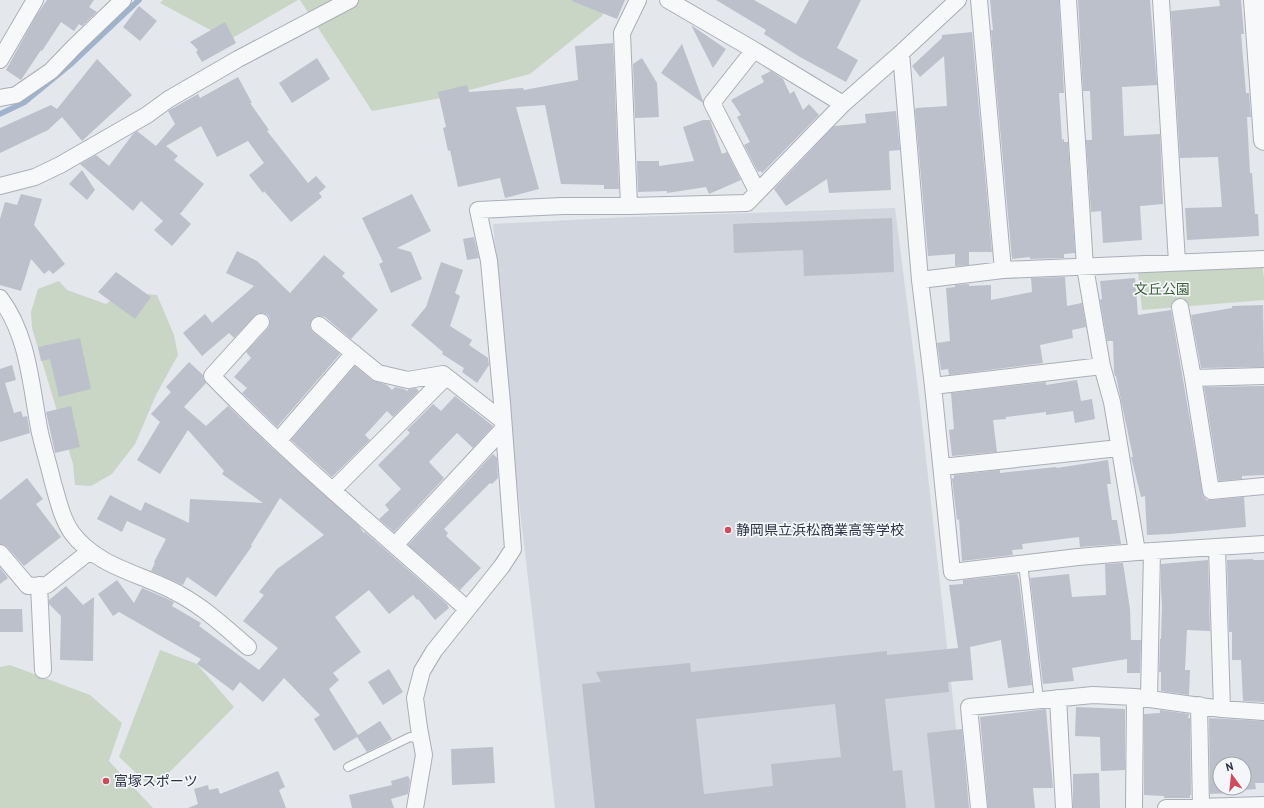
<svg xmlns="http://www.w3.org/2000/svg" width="1264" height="808" viewBox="0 0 1264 808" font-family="'PT Sans','Noto Sans JP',sans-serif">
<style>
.built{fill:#d2d6de}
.green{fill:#c9d6c5}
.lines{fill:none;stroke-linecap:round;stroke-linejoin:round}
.stream{stroke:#9fb4cc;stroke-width:5.5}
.building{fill:#bbc0ca;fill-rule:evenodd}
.service-casing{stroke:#a9aeb7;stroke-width:10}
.minor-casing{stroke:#a9aeb7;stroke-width:18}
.tertiary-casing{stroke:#a9aeb7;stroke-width:22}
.service{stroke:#f7f8fa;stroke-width:8}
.minor{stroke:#f7f8fa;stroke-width:16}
.tertiary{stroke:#f7f8fa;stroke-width:20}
.poi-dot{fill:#d1495b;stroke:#f4f6f9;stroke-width:1.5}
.labels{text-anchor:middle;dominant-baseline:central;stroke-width:3.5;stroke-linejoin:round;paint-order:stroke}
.park-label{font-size:14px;fill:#3f6138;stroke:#f4f6f9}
.poi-label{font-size:14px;fill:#2b3445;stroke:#f4f6f9;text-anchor:start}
</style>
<rect width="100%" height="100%" fill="#e4e7ec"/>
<!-- built -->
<path class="built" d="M895,208L920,404L965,808H555L510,425L493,224L628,217Z"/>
<!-- green -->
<path class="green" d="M163,0H298L229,40L160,3Z
M300,0H608L602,16L530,74L436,99L372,111Z
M1262,263L1264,278V300L1142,310L1138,272Z
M59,281L67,290L106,304L122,292L157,295L174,335L178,355L156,395L135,444L112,474L91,486L75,485L73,464L32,328L31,312L38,289Z
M160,650L197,664L234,707L153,789L119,757Z
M10,665L90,695L122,723L109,761L153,808H0V667Z"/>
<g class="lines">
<!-- stream -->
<path class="stream" d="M0,114L25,102L70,65L139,0"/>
</g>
<!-- building -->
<path class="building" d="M47,0H94L89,7L97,12L82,26L79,24L74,31L61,22L42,51L41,50L21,80L6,70L36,16Z
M572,0H625L617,19L572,1Z
M716,0H754L796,24L809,0H861L837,48L858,60L846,82L800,57L764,34L766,30Z
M990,0H1059L1064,93H1059L1062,140L1064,139V142H1068L1075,253L1064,254V258L1030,259V257L1012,259L991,30H993Z
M1078,0H1150L1157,85L1122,87L1124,136L1160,134L1163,204L1140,206L1142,240L1103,243L1101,211L1091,212L1086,140H1092L1090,91H1083Z
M1219,0H1241L1244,34H1241L1246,93H1249L1251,117H1247L1250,173H1252L1255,214H1258L1259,236L1187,240L1185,208L1222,207L1218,157L1180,158L1171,11L1220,6Z
M139,6L157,21L140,41L123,27Z
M225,22L236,43L202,62L196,52L198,50L190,42Z
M691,25L726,49L713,68Z
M972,32L992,252H969V265L955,266V254L928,256L915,110L916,108L947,106L944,56L920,77L912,66L942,38V35Z
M613,43L619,189H604V185L561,184L545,105L516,107L539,189L505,198L500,178L458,187L450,150L448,151L443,128L446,127L438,92L467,85L469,92L523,88L524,90L578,80L575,46Z
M682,44L703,101V103L661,73Z
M317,58L330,79L292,103L279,83Z
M642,58L657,83L659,117L635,118L633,64Z
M97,59L132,95L82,141L62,117L48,130L0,153V128L51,105L57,109Z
M771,71L783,79L790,94L794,91L803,110L809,104L819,115L762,173L761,171L758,172L744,145L750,142L737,117L741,115L731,100L764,82L761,76Z
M238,77L252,103H250L269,130L267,131L308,183L316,176L326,187L319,193L322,197L291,222L264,191L263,193L249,175L264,163L248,141L217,157L201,126L166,146L178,156L174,160L204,184L180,214L191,224L172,246L154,230L163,221L141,201L133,211L80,164L96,155L109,166L133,134L137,131L156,146L175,124L168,111L198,94L200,98Z
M896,111L900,150L889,151L891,190L829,193L827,179L786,206L774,189L834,126L866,123L865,114Z
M703,120H710L722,154L727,152L741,180L709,194L706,187L667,193V191L638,192L637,161H659V166L694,161L683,127Z
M82,170L95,190L87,200L69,184Z
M21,194L42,199L34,225L65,264L53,274L49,270L44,274L31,259L21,291L0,285V219L5,202L17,205Z
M412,194L431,231L397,248L411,252L422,279L391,293L379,264L383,262L362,218Z
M892,218L894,272L804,276L803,250L734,253L733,224Z
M474,237L479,258L467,260L463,239Z
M237,251L257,261L290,293L324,255L345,273L342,276L378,310L351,339L325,317L321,316H316L312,319L310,324V328L313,332L340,354L277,427L242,393L247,388L234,377L251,358L246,352L268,328L270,324V319L268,315L263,313H258L234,338L229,333L202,356L183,333L205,314L212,323L254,286L226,273Z
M441,262L463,270L455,293L460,296L450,326L472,340L469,345L488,358L489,365L477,383L462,372L464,368L442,354L443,352L411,325L426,307Z
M116,272L151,297L135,319L98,292Z
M1065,277L1067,306L1082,303L1086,327L1072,330L1073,338L1040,345L1043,363L949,375L948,369L941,370L937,343L950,341L946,288L955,287V285L969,284V286L991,285V300L1032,292L1031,278Z
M1135,278L1138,315L1171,310L1203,496L1207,500H1212L1244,497L1246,527L1170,534L1147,535L1145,496L1141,497L1131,457H1133L1121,400L1116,376H1115L1114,372L1113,341H1107L1100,300L1102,299L1100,281Z
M1263,305L1264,367L1201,368L1191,315L1232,308V306Z
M80,338L91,389L59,397L50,359L41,361L38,347Z
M189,362L203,375V379L206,383L184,407L206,426L228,406L272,448L359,526L364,533L365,532L447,604L449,608L435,620L418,599L417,600L413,595L389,614L369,590L335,617L361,652L333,673L339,680L329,689L358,735L380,721L392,739L387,742L367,752L357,737L334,751L314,719L320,715L284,678L263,702L240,682L233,691L197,664L201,659L119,612L113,616L98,594L117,580L134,603L142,588L161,596L174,602L172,606L201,623L199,626L259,670L278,648L243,621L264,595L259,592L277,569L324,535L280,498L251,545L252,546L216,597L187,577L183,585L151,571L155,563L154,562L166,539L127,521L122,532L97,519L110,495L141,511L145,502L189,523L190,499L263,503L222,474L224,471L188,430L160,474L137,460L160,422L151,414L171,392L166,387Z
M12,365L16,380L5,383L14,413L21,411L23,417L27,416L30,433L0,442V369Z
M355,366L372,380L387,385L392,390L395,387L404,389L407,391L409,389L416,388L419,391L393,417L387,411L365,435L370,440L332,477L291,440Z
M1077,380L1081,401L1092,399L1095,419L1075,423L1073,411L1046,415V412L1006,417V419L993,420L997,452L952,456L949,430L954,429L951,393L1046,382V385Z
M1264,386V475L1242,476V479L1219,481L1204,387Z
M455,396L493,426L473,448L457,433L429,462L444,478L394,532L379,519L389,510L385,505L401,489L378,465L410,433L407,430L433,404L441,411Z
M71,406L80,447L55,453L46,412Z
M493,454L497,458L498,478L492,484L490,483L444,529L448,533L446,536L481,568L460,590L408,545Z
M1108,460L1111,484H1107L1112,520H1117L1121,544L1080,547L1079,537L1022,544L1023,549L1012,550L1013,555L962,561L959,519L957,520L952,479L954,478V475L1000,470V473L1056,467L1057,468Z
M27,478L43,499L36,504L61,537L24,566L7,547L0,544V500Z
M1253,559V560H1264V702L1243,701L1241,660H1232V632H1229L1227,560Z
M1208,560L1210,631L1187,630L1185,670H1190L1189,695L1161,691V672H1159L1160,639H1161L1162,606L1161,588V564Z
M1123,563L1130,609L1131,640H1141L1140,673H1127V659L1072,668L1074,681L1043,684L1030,578L1069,574L1072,597L1106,595L1105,564Z
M0,568L8,578L0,584Z
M1017,574L1019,580L1032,685L1008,688L1001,640L970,647L973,680L948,682L949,692L885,699L893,771L902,770L906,808H595L582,684L601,682L596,672L690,663L691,672L887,651V655L958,648L949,585L963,584V580ZM835,704L841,757L771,764L773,786L704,794L696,719Z
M66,586L83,605L94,597L93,661L60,660L61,616L49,604V600Z
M0,609H22L23,632H0Z
M389,669L403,692L383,705L368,682Z
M1076,707L1125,709V770L1101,771L1100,737L1075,736Z
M1046,709L1053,788H1033L1035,808H988L980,717Z
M1160,710L1189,714L1188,718H1190L1191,795H1190V798H1164V796L1144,795V714L1160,713Z
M1209,718L1264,721V783H1255L1256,789L1233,791V793L1210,794ZM1220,764H1244V788H1220Z
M962,729L969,808H935L927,733Z
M493,747L495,783L452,785L451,749Z
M278,771L285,787L279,790L286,808H188L198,804L194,789L208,785L209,790L218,788L220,794Z
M1099,773L1100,808H1073V774Z
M408,776L410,780L408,794L391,799L394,808H352L349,795L392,785L391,781Z"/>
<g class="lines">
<defs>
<path id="service" d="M1023,563L1039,700
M348,767L410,737L421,739"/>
<path id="minor" d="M668,0L754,50L843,104L901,53L958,0
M979,0L1003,270
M1068,0L1085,267L1102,366L1112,402L1137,552
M1161,0L1177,262
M754,50L712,103L757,191
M901,53L920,280L933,386L952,572L1078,557L1137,552L1264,544
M0,60L35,0
M0,98L16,95L51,71L74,47L123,0
M0,186L35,177L60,165L147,115L169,99L238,59L350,0
M629,206L747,203L843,104
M920,280L1003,270L1264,259
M0,298C29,336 31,388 40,433C44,450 49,466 53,483C58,500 62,519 72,533C98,568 144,574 179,594C205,608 226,628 248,647
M1180,307L1193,378
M261,322L212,376C292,459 381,532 467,609
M319,325L378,373L408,380L443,374L503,421
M1264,376L1193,378L1211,491L1264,486
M933,386L1102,366
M278,441L354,353
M942,467L1119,448
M333,490L446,377
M395,545L504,428
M1217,548L1222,709
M0,553L28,586L47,585L90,551
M39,585L43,670
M1058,698L1064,808
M1149,698L1152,551
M1199,705L1201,808
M415,808L424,755L419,728L415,698L422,671L434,651L502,566L513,549L502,403L489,261L478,210L563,206H629L622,33L638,0
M979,808L969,707L1093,695L1135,697L1222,709L1264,712
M1134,808L1135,697
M1166,808L1264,805"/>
<path id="tertiary" d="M1254,0L1264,140"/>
</defs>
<!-- service casing -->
<use href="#service" class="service-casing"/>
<!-- minor casing -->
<use href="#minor" class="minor-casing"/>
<!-- tertiary casing -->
<use href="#tertiary" class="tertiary-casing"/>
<!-- service -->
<use href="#service" class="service"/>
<!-- minor -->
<use href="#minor" class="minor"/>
<!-- tertiary -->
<use href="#tertiary" class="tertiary"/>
</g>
<!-- markers -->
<g class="poi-dot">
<circle cx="728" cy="530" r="4"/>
<circle cx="106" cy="781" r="4"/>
</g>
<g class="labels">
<!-- park labels -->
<g class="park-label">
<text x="1162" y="289">文丘公園</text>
</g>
<!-- poi labels -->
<g class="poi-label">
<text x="736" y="530">静岡県立浜松商業高等学校</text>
<text x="114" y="781">富塚スポーツ</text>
</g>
</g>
<!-- north arrow -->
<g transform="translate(1232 776) rotate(345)"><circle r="19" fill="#f4f6f9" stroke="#a4a8b1"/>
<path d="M0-3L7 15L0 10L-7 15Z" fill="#d1495b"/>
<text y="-6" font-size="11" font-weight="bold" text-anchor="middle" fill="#2b3445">N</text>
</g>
</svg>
